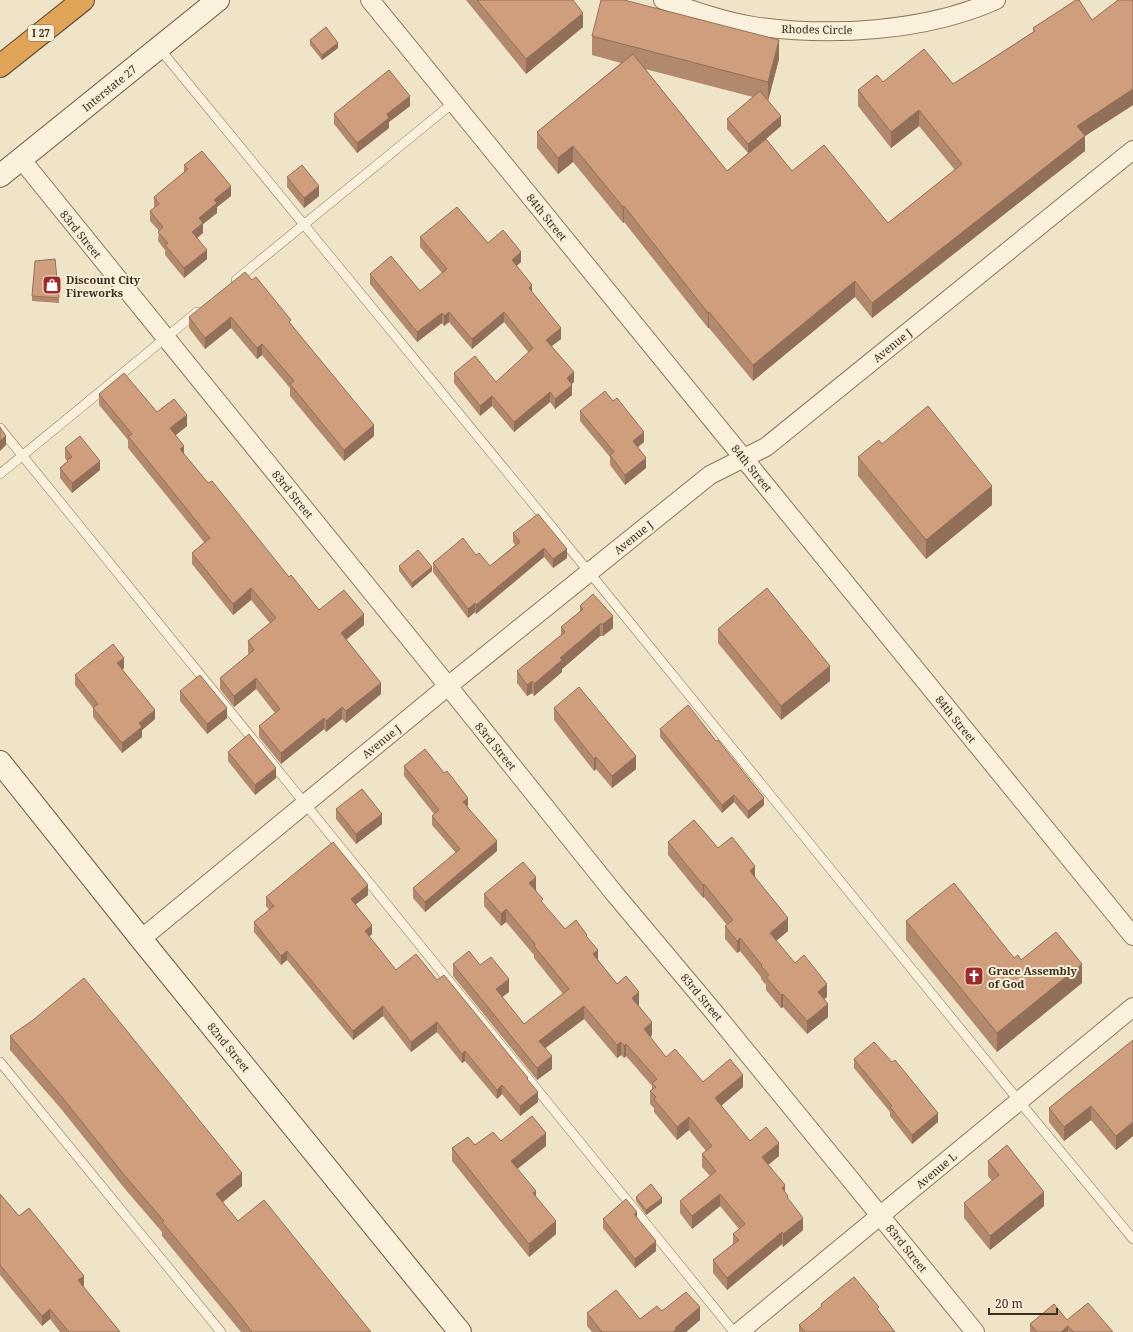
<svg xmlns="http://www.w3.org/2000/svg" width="1133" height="1332" viewBox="0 0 1133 1332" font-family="'Noto Serif',serif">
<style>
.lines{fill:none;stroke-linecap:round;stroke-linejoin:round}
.service-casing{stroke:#8d765c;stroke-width:10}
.minor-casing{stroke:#8d765c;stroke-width:20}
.secondary-casing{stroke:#6f573f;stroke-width:24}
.motorway-casing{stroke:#5b4430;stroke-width:24}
.service{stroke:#faf1dc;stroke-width:9}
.minor{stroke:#faf1dc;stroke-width:18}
.secondary{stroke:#faf1dc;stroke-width:22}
.motorway{stroke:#e0a458;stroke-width:22}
.wall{fill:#b2896c;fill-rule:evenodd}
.shaded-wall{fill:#916f58}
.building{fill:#cf9f7d;stroke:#916f58}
.labels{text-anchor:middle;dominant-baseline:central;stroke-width:4;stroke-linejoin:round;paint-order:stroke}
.shield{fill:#f7eed8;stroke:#756857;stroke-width:1}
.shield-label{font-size:10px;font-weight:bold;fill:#3d2e20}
.street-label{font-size:11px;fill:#3d2e20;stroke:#f7eed8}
.poi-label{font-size:11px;font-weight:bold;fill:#3d2e20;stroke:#f7eed8;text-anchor:start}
</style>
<rect width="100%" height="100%" fill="#f0e4c8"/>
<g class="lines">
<defs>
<path id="service" d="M159,48L589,572L1019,1101L1133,1239
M236,280L454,102
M0,428L734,1332
M0,474L197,312
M0,1062L221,1332"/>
<path id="minor" d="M370,0L1133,936
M663,0C692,10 722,21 753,26C830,37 925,32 996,0
M21,159L448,686L614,893L713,1011L975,1332
M141,939L448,686L710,475L766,447L1133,150
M739,1332L1133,1007"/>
<path id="secondary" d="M0,176L218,0
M0,762L141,939L460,1332"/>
<path id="motorway" d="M0,66L83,0"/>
</defs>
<!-- service casing -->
<use href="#service" class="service-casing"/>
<!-- minor casing -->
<use href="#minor" class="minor-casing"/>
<!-- secondary casing -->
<use href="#secondary" class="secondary-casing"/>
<!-- motorway casing -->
<use href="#motorway" class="motorway-casing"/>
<!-- service -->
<use href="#service" class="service"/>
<!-- minor -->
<use href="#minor" class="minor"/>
<!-- secondary -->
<use href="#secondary" class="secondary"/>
<!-- motorway -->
<use href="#motorway" class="motorway"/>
</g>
<!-- wall -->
<path class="wall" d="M466,0H573L583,27L526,74Z
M1133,0V105L1085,136V151L872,318L855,297L753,381L709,328H708L624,222L623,223L573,162L558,174L537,148V132L621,63L592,55V36L779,59L768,101L767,100L781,126L766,139L792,171L888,223L955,170L919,126L891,148L858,106V90L883,82L953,84L1033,32V28L1092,20ZM645,69L753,97L727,119V129L748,153L727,171Z
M310,40L338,48L322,60L310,45Z
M410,106L389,122V128L357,153L334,124V114Z
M184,165L231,196L217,207V213L203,224V233L197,238L207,259L184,278L165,255V250L158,241L159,231L150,221V211L154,208V197L184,172Z
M287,177L319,196L304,208L287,187Z
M420,237L488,243L521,262L516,266L561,339L552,346L574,382L571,384L572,395L555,409L550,402L514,432L492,406L480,416L454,383V373L496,382L529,353L504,322L472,349L449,322L444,326L442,323L417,342L370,284V274L420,291L442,273L420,247Z
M252,280L291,324L374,436L344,461L290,396V388L262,355L257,359L231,328L205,349L189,328V317Z
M32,296L59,298V303L32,301Z
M99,394L157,412L187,426L175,435L184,454L208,483L289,577L319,610L364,625L346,639L381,694L346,723L342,719L326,732L324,729L281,764L259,737V726L275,713L256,689L234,707L220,689V678L249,654L248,653V641L270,623L251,600L233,615L192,564V553L204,542L128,448V440L99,405Z
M580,411L644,442L638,447L646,468L625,485L610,465V457L580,421Z
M882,444L992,505L926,559L858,476V457Z
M65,448L100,470L72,493L60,478V468L67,462V461L65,458Z
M513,533L567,558L553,568L544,557L476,614L475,612L468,618L433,572V563L476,555L490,566L515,545L513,542Z
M399,566L432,571L412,588L399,571Z
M580,606L613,628L603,636H600L562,669V672L534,696L532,693L527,696L517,683V671L561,635V627L580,612Z
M718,629L830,681L781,720L718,643Z
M124,668L122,669L155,719L142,730V737L122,753L93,717V708L75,685V675Z
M180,691L227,718L207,734L180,701Z
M554,708L636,769L612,788L596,769L594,771L554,720Z
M660,729L764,805L748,819L734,802L722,813L660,737Z
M228,752L276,778L255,795L228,761Z
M404,766L468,807L497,851L425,912L413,898V888L456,853L432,825V816L434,814L404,776Z
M336,809L382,824L356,844L336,819Z
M668,842L718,848L755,878L788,931L776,941L795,963L827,997L824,999L828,1017L807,1034L783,1007L781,1008L766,990V985L761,979V977L740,951L737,953L725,939V926L727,925L704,897L703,898L668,855Z
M536,890L543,904L565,929L587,938L598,960L617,984L639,1005L638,1006L652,1035L650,1037L666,1057L703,1082L743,1087L721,1106L750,1141L779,1156L768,1165L785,1193L803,1230L783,1247L782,1244L727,1290L713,1273V1260L733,1244V1234L739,1229L720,1206L692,1229L680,1213V1201L710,1176L702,1167V1154L706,1151L689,1130L677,1140L654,1112V1108L650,1104V1091L652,1090V1086L626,1056L624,1058L621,1055L617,1058L584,1019L545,1048L552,1069L537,1080L453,976V964L480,965L509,992L502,997L524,1024L563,994L534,958V955L506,922L501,926L484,906V894Z
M368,895L356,904L372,934L369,937L396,970L437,980L528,1080L538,1102L520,1116L502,1094L497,1099L465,1061L462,1063L437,1032L411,1052L383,1016L353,1040L287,960L281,965L254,932V922L269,910L266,906V897Z
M906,921L1021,960L1082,983L997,1052L906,940Z
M10,1036L242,1186L222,1202L238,1221L371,1332H241L162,1236V1232L125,1189L62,1110L10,1050Z
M1133,1040V1136L1116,1150L1091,1120L1064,1141L1049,1122V1108Z
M854,1059L892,1062L938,1122L912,1144L890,1116V1112L854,1068Z
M501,1141L546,1146L517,1169L536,1197L556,1234L529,1257L452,1161V1148Z
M988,1161L1044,1206L990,1250L964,1218V1203L992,1181L988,1176Z
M0,1194L19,1216L84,1286H83L120,1332H60L50,1319L42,1326L0,1275Z
M636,1197L662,1203L646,1215L636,1201Z
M637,1218L656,1251L635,1268L603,1228V1219Z
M821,1304L879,1311L895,1332H799V1325L821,1307Z
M662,1311L700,1320L686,1332H592L587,1326V1313L640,1319Z
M1067,1320L1113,1332H1030V1324Z"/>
<!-- shaded-wall -->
<path class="shaded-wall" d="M583,13V27L526,74V59Z
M779,40V59L768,101V82Z
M338,43V48L322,60V55Z
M1133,89V105L1085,136V151L872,318V303L1077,126Z
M410,96V106L389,122V128L357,153V143L387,114Z
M919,110V126L891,148V132Z
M781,116V126L748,154V144Z
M573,146V162L558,174V158Z
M231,186V196L217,207V213L203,224V233L192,242V232L199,218L214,200Z
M319,186V196L304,208V198Z
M624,206V222L623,223V207Z
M207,250V259L184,278V268Z
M521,252V262L512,270V260Z
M855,281V297L753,381V365Z
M532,285V296L529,288Z
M449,312V322L444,326V316Z
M504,312V322L472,349V339Z
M709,312V328H708V313Z
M442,313V323L417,342V332Z
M231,317V328L205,349V338Z
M561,328V339L546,350V340Z
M262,344V355L257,359V348Z
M574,372V382L567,388V378Z
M572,385V395L555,409V399Z
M550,392V402L514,432V422Z
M492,396V406L480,416V406Z
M187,415V426L170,440V428Z
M374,425V436L344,461V450Z
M644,432V442L633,451V441Z
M6,436V445L0,451V441Z
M184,446V457L180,449Z
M646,458V468L625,485V475Z
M100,461V470L72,493V483Z
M992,486V505L926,559V540Z
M544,548V557L476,614V605Z
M567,549V558L553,568V559Z
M432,567V571L412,588V583Z
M251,588V600L233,615V604Z
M475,603V612L468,618V609Z
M364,614V625L341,644V633Z
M613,616V628L603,636V624Z
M600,624V636L562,669V672L534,696V684L560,658Z
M124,658V668L117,673V663Z
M830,666V681L781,720V706Z
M256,678V689L234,707V696Z
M532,681V693L527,696V685Z
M381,683V694L346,723V711Z
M342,707V719L326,732V721Z
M227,708V718L207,734V724Z
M155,710V719L142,730V737L122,753V743L139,723Z
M324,718V729L281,764V753Z
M636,756V769L612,788V776Z
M596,757V769L594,771V759Z
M276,768V778L255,795V785Z
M734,795V802L722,813V805Z
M468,798V807L463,802Z
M764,798V805L748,819V811Z
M382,814V824L356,844V834Z
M497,841V851L425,912V902Z
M755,866V878L750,871Z
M536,877V890L529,895V883Z
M704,884V897L703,898V885Z
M368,885V895L351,908V899Z
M506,909V922L501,926V914Z
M788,918V931L770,946V933Z
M372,925V934L365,941V931Z
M740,938V951L737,953V941Z
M598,950V963L593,954Z
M287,951V960L281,965V956Z
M1082,964V983L997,1052V1033Z
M509,979V992L496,1002V989Z
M827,984V997L818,1004V992Z
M639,992V1005L632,1011V998Z
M783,994V1007L781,1008V995Z
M828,1004V1017L807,1034V1021Z
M383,1006V1016L353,1040V1031Z
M584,1006V1019L539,1053V1041Z
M437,1022V1032L411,1052V1042Z
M652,1022V1035L644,1042V1029Z
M621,1042V1055L617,1058V1045Z
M626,1044V1056L624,1058V1046Z
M465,1051V1061L462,1063V1054Z
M552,1056V1069L537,1080V1068Z
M743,1075V1087L715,1111V1098Z
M502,1085V1094L497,1099V1090Z
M538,1092V1102L520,1116V1106Z
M1091,1106V1120L1064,1141V1127Z
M938,1113V1122L912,1144V1135Z
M689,1117V1130L677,1140V1127Z
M1133,1122V1136L1116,1150V1136Z
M546,1133V1146L511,1174V1161Z
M779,1143V1156L762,1170V1157Z
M242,1173V1186L216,1208V1194Z
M785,1185V1198L782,1188Z
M536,1191V1204L533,1193Z
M1044,1192V1206L990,1250V1236Z
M720,1194V1206L692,1229V1216Z
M662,1198V1203L646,1215V1210Z
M637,1212V1222L634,1214Z
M803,1218V1230L783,1247V1234Z
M556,1221V1234L529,1257V1244Z
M782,1232V1244L727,1290V1278Z
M656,1241V1251L635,1268V1259Z
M84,1276V1286L78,1290V1280Z
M700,1307V1320L686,1332H673L675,1328Z
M50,1309V1319L42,1326V1316Z
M1068,1326V1332H1061Z"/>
<!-- building -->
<path class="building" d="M477,0H573L583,13L526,59Z
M601,0H624L779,40L768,82L592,36Z
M1076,0H1079L1092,20L1118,0H1133V89L1077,126L1085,136L872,303L855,281L753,365L709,312L708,313L624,206L623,207L573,146L558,158L537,132L633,54L727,171L766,139L792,171L824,145L888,223L962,164L919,110L891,132L858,90L877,75L883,82L924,49L953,84L1035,31L1033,28Z
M326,27L338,43L322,55L310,40Z
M389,70L410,96L387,114L389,118L357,143L334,114Z
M760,91L781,116L748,144L727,119Z
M202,151L231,186L214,200L217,203L199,218L203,223L192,232L207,250L184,268L165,245L168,243L158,232L163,227L150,211L159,204L154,197L188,169L184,165Z
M302,165L319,186L304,198L287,177Z
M457,207L488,243L503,230L521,252L512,260L532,285L529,288L561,328L546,340L574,372L567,378L572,385L555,399L550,392L514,422L492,396L480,406L454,373L475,356L496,382L533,348L504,312L472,339L449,312L444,316L442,313L417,332L370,274L391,256L420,291L447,269L420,237Z
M55,259L59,298L32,296L35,261Z
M245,272L252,280L256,277L291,320L289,322L374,425L344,450L290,384L294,381L262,344L257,348L231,317L205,338L189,317Z
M124,373L157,412L174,399L187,415L170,428L184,446L180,449L208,483L212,481L289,577L291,575L319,610L344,590L364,614L341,633L381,683L346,711L342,707L326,721L324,718L281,753L259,726L280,709L256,678L234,696L220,678L254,650L248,641L276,618L251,588L233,604L192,553L210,538L128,436L132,434L99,394Z
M605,391L613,401L617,398L644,432L633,441L646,458L625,475L610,455L614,452L580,411Z
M928,406L992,486L926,540L858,457L879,440L882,444Z
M0,427L6,436L0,441Z
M80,436L100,461L72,483L60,468L68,461L67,460L72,457L65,448Z
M538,514L567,549L553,559L544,548L476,605L475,603L468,609L433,563L463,538L476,555L479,553L490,566L520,542L513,533Z
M418,550L432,567L412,583L399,566Z
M767,588L830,666L781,706L718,629Z
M593,594L613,616L603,624H600L560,658L562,660L534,684L532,681L527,685L517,671L565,632L561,627L583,609L580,606Z
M113,644L124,658L117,663L155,710L139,723L142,727L122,743L93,708L98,704L75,675Z
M200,675L227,708L207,724L180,691Z
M579,687L636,756L612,776L596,757L594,759L554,708Z
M688,705L716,741L718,740L764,798L748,811L734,795L722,805L660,729Z
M249,734L276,768L255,785L228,752Z
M425,749L444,773L447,771L468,798L463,802L497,841L425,902L413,888L460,849L432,816L439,810L404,766Z
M362,789L382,814L356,834L336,809Z
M694,820L718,848L732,837L755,866L750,871L788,918L770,933L795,963L804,955L827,984L818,992L828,1004L807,1021L783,994L781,995L766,977L769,975L761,966L762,965L740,938L737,941L725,926L733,920L704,884L703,885L668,842Z
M333,842L368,885L351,899L372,925L365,931L396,970L416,954L437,980L444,975L528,1078L527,1079L538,1092L520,1106L502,1085L497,1090L465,1051L462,1054L437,1022L411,1042L383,1006L353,1031L287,951L281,956L254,922L274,906L266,897Z
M523,862L536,877L529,883L543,899L541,901L565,929L576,920L587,935L586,936L598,950L593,954L617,984L626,976L639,992L632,998L652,1022L644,1029L666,1057L675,1049L703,1082L730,1059L743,1075L715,1098L750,1141L766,1127L779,1143L762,1157L785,1185L782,1188L788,1196L787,1197L803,1218L783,1234L782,1232L727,1278L713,1260L739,1240L733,1234L745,1224L720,1194L692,1216L680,1201L716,1171L702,1154L712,1146L689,1117L677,1127L654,1099L656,1097L650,1091L656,1087L652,1083L657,1079L626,1044L624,1046L621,1042L617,1045L584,1006L539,1041L552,1056L537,1068L453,964L469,951L480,965L491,957L509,979L496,989L524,1024L569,989L534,946L535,944L506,909L501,914L484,894Z
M954,883L1014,958L1018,955L1021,960L1056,932L1082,964L997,1033L906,921Z
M84,978L242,1173L216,1194L238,1221L264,1200L371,1332H252L232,1306L162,1222L164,1221L125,1176L62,1097L10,1036L33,1020Z
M1133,1040V1122L1116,1136L1091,1106L1064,1127L1049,1108Z
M874,1042L892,1062L895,1060L938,1113L912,1135L890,1107L892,1106L854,1059Z
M532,1116L546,1133L511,1161L536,1191L533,1193L556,1221L529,1244L452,1148L468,1137L475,1145L493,1132L501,1141Z
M1007,1145L1044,1192L990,1236L964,1203L999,1175L988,1161Z
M651,1184L662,1198L646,1210L636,1197Z
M0,1194L19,1216L29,1208L84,1276L78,1280L120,1332H69L50,1309L42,1316L0,1265Z
M626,1199L637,1212L634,1214L656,1241L635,1259L603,1219Z
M854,1277L879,1307L877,1309L895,1332H805L799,1325L822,1306L821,1304Z
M616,1290L640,1319L657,1306L662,1311L686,1292L700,1307L675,1328L676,1329L673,1332H602L587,1313Z
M1088,1303L1113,1332H1074L1068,1326L1061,1332H1037L1030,1324L1054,1304L1067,1320Z"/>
<!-- icons -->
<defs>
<symbol id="shop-square" viewBox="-11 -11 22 22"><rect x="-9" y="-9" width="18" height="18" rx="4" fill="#9e2a2b" stroke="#f7eed8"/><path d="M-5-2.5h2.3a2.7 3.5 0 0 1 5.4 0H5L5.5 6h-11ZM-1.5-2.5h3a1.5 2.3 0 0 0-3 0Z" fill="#fff"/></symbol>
<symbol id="church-square" viewBox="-11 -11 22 22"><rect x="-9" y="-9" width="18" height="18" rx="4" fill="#9e2a2b" stroke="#f7eed8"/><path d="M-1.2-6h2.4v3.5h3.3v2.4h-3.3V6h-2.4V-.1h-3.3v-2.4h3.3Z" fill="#fff"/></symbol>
</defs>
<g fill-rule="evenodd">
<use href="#shop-square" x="41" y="274" width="22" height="22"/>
<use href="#church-square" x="963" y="965" width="22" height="22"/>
</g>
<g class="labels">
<!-- shield labels -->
<rect class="shield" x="28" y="25" width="26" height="16" rx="3"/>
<g class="shield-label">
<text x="41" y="33">I 27</text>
</g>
<!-- street labels -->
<g class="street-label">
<text transform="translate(817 29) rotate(1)">Rhodes Circle</text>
<text transform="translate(109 88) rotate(-39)">Interstate 27</text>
<text transform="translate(547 217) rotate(51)">84th Street</text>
<text transform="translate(81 234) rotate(51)">83rd Street</text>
<text transform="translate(892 345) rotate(-39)">Avenue J</text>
<text transform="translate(752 468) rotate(51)">84th Street</text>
<text transform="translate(293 494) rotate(51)">83rd Street</text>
<text transform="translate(633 537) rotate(-39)">Avenue J</text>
<text transform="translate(956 719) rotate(51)">84th Street</text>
<text transform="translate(381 741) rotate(-39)">Avenue J</text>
<text transform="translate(496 746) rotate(51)">83rd Street</text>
<text transform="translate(702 997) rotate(50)">83rd Street</text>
<text transform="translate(229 1047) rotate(51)">82nd Street</text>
<text transform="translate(936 1170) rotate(-40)">Avenue L</text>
<text transform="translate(907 1248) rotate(51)">83rd Street</text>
</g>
<!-- poi labels -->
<g class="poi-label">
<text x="66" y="279">Discount City<tspan x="66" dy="13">Fireworks</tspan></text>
<text x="988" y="970">Grace Assembly<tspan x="988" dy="13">of God</tspan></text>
</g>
</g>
<!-- scale -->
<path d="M989 1308v6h68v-6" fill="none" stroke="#3d2e20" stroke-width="2"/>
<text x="995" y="1308" font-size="12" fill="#3d2e20" stroke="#f7eed8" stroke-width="3" paint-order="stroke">20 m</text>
</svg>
